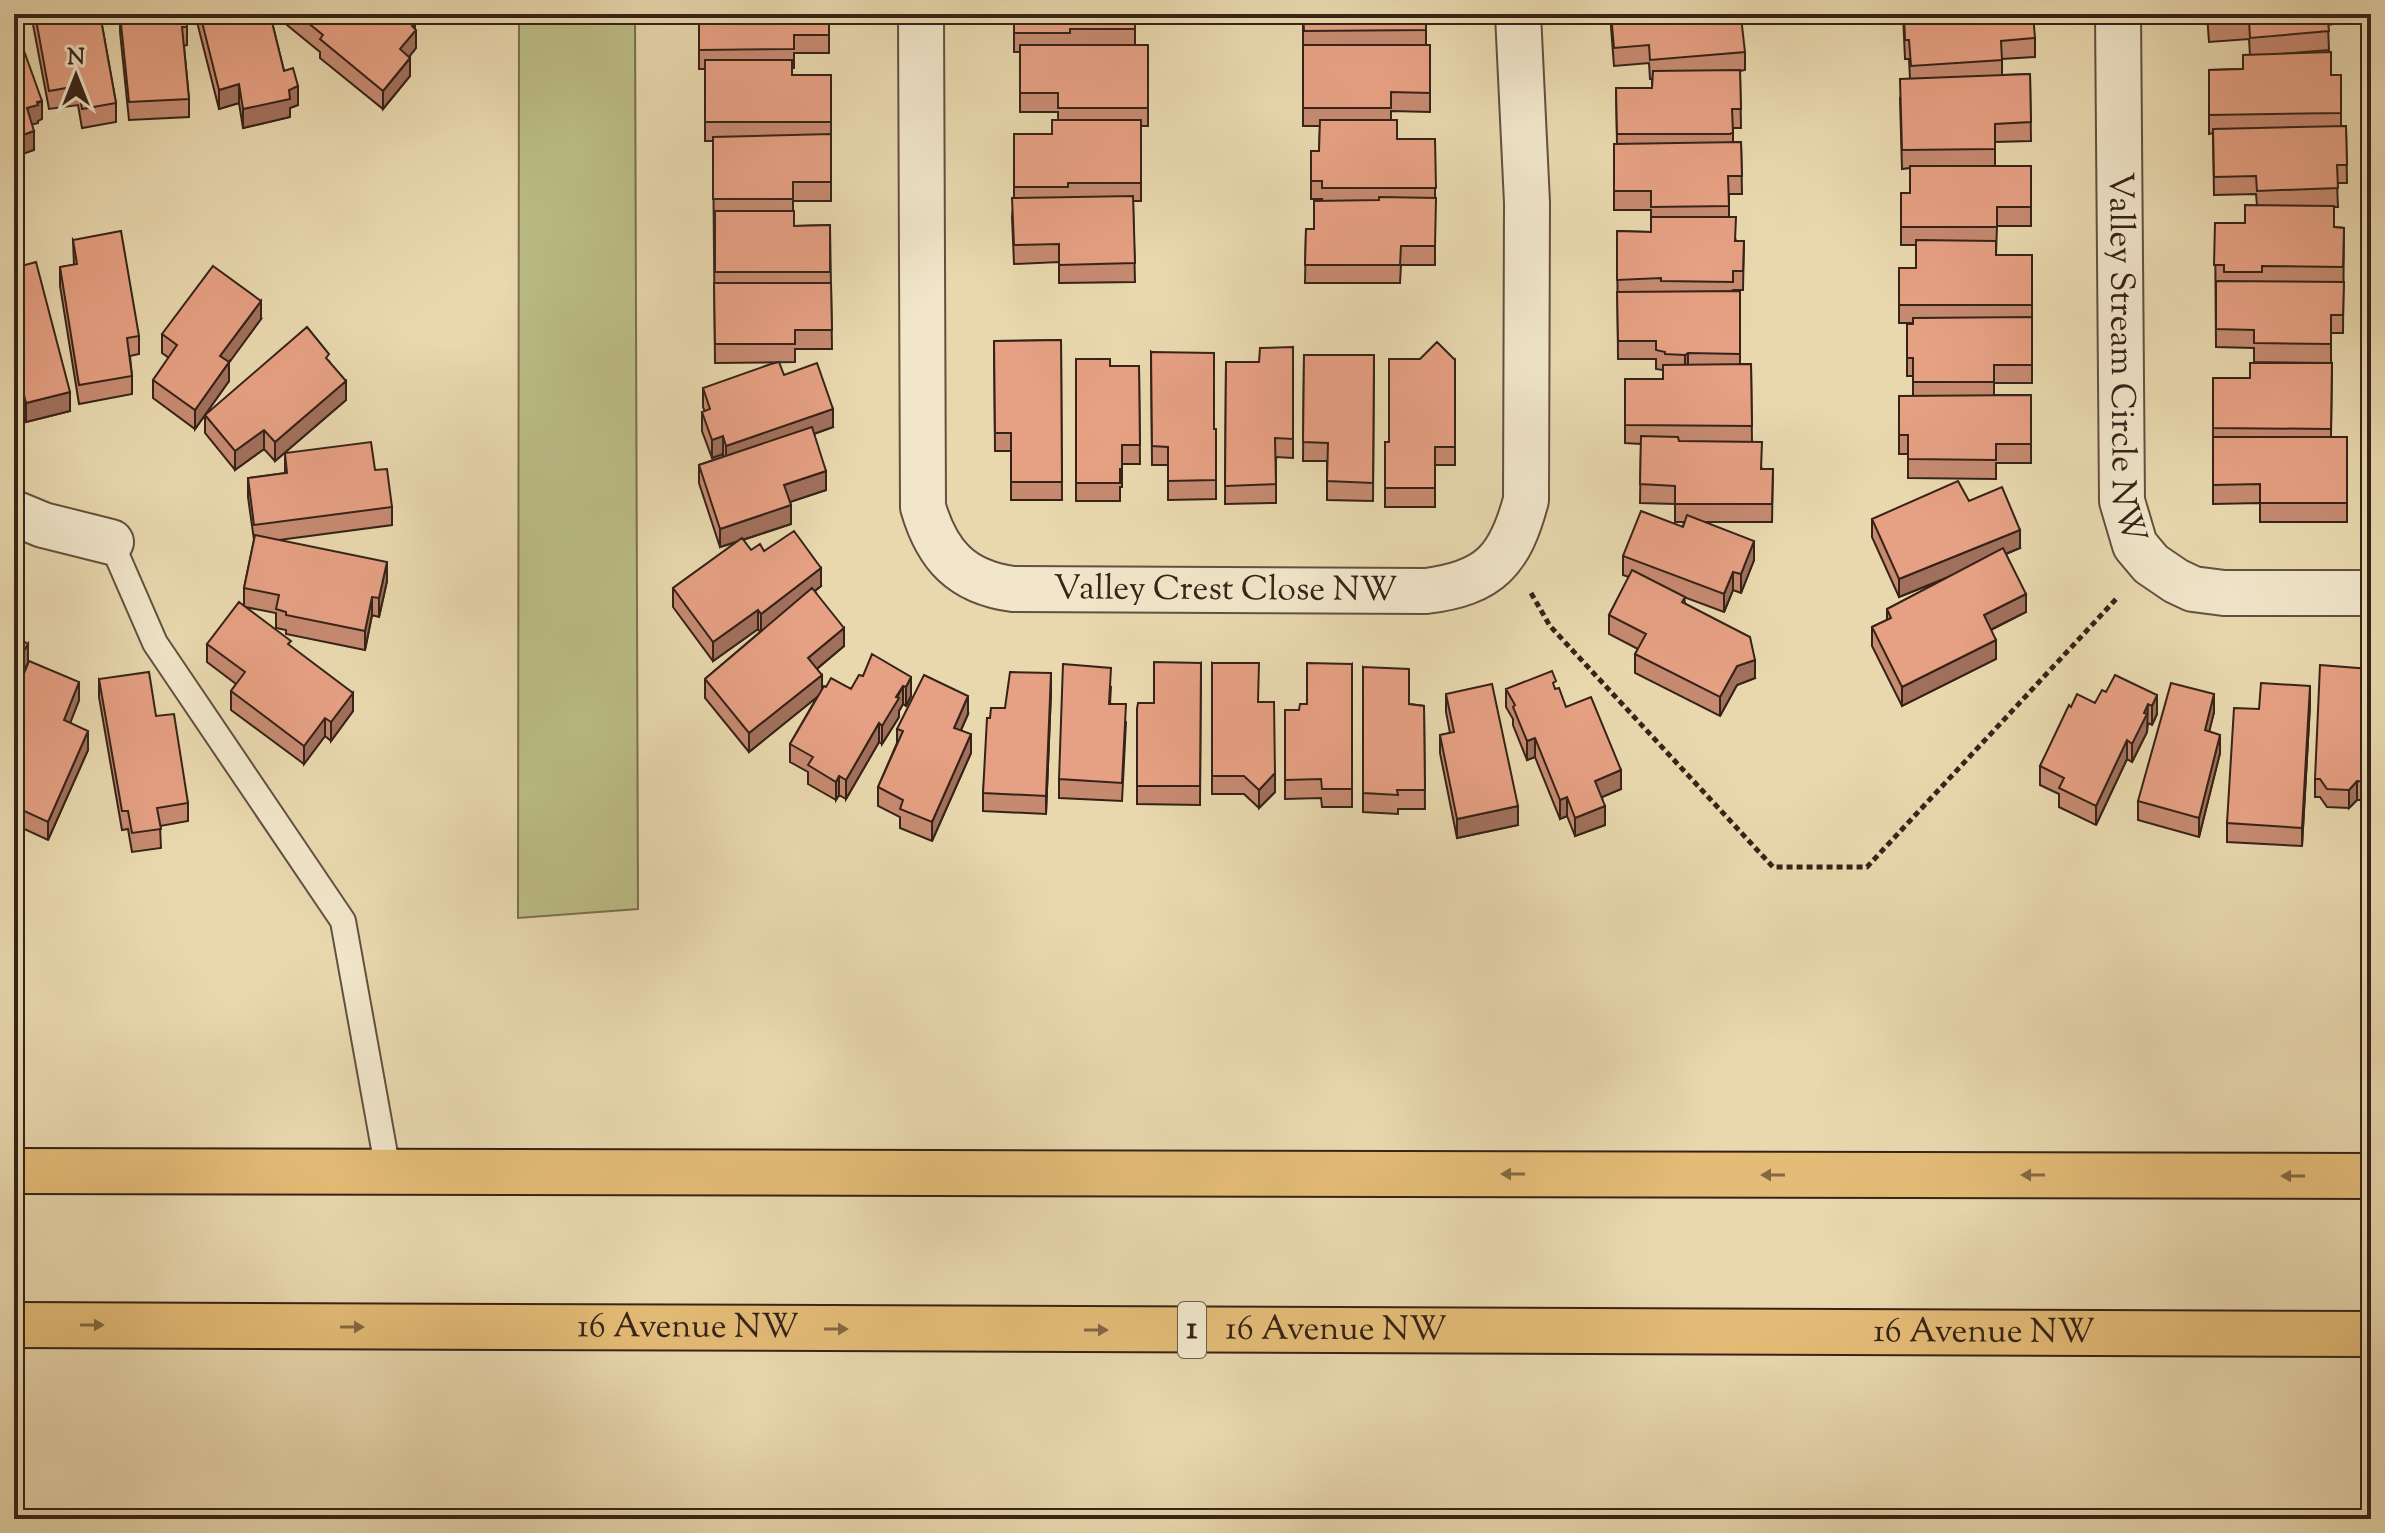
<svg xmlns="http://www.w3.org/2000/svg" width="2385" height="1533" viewBox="0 0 2385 1533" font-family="'Sorts Mill Goudy',serif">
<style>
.green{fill:#bcbd86;stroke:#79704f;stroke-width:2}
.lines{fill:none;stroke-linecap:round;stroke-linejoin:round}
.lane-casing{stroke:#63503e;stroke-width:28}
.street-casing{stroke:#63503e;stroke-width:48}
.highway-casing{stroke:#362318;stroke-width:48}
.path{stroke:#362318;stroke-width:5;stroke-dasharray:6 4;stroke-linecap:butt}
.lane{stroke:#f1e6ca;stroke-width:24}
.street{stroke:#f1e6ca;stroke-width:44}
.highway{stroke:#e4bc77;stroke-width:44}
.wall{fill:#c68a71;stroke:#362318;stroke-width:2}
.shaded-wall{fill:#a1705c;stroke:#362318;stroke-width:2}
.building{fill:#e6a083;stroke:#362318;stroke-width:2}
.oneway{fill:#846843}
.labels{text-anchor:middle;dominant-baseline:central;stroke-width:8;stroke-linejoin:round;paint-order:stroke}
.shield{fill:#f1e6ca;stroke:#6e5e4d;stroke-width:2}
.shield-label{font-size:32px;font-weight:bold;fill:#362318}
.street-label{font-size:34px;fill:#362318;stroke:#f1e6ca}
</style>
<rect width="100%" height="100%" fill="#e9d8ae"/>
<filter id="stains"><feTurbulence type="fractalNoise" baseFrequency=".0025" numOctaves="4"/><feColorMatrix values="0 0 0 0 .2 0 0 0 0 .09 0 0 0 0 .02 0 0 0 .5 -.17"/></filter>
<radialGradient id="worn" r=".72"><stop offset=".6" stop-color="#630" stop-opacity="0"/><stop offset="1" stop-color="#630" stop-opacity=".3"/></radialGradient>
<!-- green -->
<path class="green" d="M519,14H635L638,909L518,918Z"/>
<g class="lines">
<defs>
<path id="lane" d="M111,542L155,643L343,921L388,1171"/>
<g id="street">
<path id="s1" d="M921,14L923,507C937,555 961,582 1013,589L1426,591C1490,583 1510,560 1526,500L1527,203L1518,14"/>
<path id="s2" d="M2118,14L2122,501L2135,545L2151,564L2176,581L2193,589L2224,593H2371"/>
<path d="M14,513L43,525L111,542"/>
</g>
<g id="highway">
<path d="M14,1171L2371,1176"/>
<path id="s3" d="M14,1325L2371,1334"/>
</g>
</defs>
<!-- lane casing -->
<use href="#lane" class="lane-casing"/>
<!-- street casing -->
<use href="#street" class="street-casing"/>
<!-- highway casing -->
<use href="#highway" class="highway-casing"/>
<!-- path -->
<path class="path" d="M1531,593L1550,626L1773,867H1867L2118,597"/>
<!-- lane -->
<use href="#lane" class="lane"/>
<!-- street -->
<use href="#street" class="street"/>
<!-- highway -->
<use href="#highway" class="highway"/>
</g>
<!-- wall -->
<path class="wall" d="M31,14H100L116,103V122L82,128L78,105L49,109Z
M120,14L187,27V45L184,46L189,99V117L129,120L120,32Z
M195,14H270L284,71L298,105L290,108V117L243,128L239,103L219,109Z
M287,14H404L415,28L416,48L409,57L410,76L383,109L320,58V52L287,25Z
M699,14H829V53H794V68H792V75H831V201H793V211L794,226L830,225L832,349H795V362L715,363L713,141H705V69H699Z
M1014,14H1147V20H1135V45H1148V126H1141V201H1133L1135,282L1059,283V262L1014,264L1012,217L1014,198V134H1052L1058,120V112H1020V52H1014Z
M1303,14H1426V45H1430V112L1391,111V120L1397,139H1435V265H1401L1400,283H1305L1306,229H1314L1322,201V199H1311V151H1319L1320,126H1303Z
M1610,14L1745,52V70L1740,71L1741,128H1733V142H1741L1742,194H1729V217L1736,241H1744L1743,290H1733V291H1740V364H1751L1752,442L1762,469H1773L1772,522H1707L1754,560L1741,593L1733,590L1724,612L1684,597L1685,603L1755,678L1737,685L1720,716L1635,673V654L1638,649L1609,634V615L1629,577L1623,575V556L1683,527L1684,522H1675V504L1640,503L1641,444L1625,443V379H1663V370L1656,369V359H1618L1617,231L1651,232V210H1614V144H1617L1616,88H1652V79H1650L1649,63L1614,66Z
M1903,14L2035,38V57L2002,59V75L2030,74L2031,141L1995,142V166H2031V226H1997L1996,255H2032V383H1994V395H2031V463H1996V479L1908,478V454H1899V396H1913V376H1907V324L1913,323H1899V268H1916V245H1901V193H1910V168L1902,169L1900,98L1910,79L1909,59H1905Z
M2207,14H2334V24L2328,25L2329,50L2280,54L2331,75H2341V126H2346L2347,183H2337L2338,207H2334V227L2344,228L2343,333H2331V363L2254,362V348L2216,347L2215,223H2245L2257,205L2256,194L2214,195L2213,133L2209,134V70L2243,69L2250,55L2249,39L2209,42Z
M73,240L139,336V354L130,356L132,376V394L79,404L60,286V267L74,265Z
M14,268L70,411L26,422L16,383Z
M261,319L229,362V381L195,429L153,398V380L169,358L162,353V334Z
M1061,340L1062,500H1011V451H995L994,341Z
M1293,347V458L1276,457V503L1225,504L1226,362H1259Z
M1151,352L1214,429H1216V499L1168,500V465H1152Z
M1304,355H1374L1373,501L1327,500V461H1303Z
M1076,359L1110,366H1139L1140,464H1122V487H1120V501H1076Z
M1455,360V465H1435V507H1385V442H1389Z
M329,361L346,400L275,461L264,449L235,470L205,433V415Z
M2332,363L2331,437H2347V522H2260V503L2213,504V378H2250Z
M784,375L833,427L814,434L826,490L789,502L791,524L743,540L751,550L764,551L821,586L815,591L844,646L817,669L822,689L826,687L851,689L863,676L911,677V696L906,706L903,704L899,711V717L882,744L879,742L846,799L839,795L836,800L808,784V772L790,762V744L817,697L749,752L705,698V679L760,632L758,629L713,661L673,607V588L737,542L720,547L699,483V465L723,457V454L712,458L702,431V412H705L703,407V388Z
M285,453L375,470L392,507V525L279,540L387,581L379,617L372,615L365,650L286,634V630L276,628V613L245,607L291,647L353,711L331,741L325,736L304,764L231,710V691L236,684L207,662V644L244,606V588L254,540L248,497V478L285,473Z
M1969,501L2020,548L2006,554L2026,612L1991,630L1996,659L1902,706L1872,646V627L1887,620V609L1947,578L1899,597L1872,537V519Z
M28,662L79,700L70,723L88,750L48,840L18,826L14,835Z
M1201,663L1200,805L1137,804V709L1154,703Z
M1212,663L1258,702L1275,792L1259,808L1244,794H1212Z
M1352,664V807H1322L1321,798L1285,799V710H1299Z
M1363,667L1409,704L1424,706L1425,809H1398V814L1363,812Z
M99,679L156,716L188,803V821L160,826L161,848L132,852L128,829L122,830L99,697Z
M1111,686L1110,704L1126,722L1122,801L1059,798V779Z
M2370,687L2369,706H2371V800H2357L2349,808L2327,807L2320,797H2315V779Z
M1506,689H1556L1566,707L1621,789L1602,797L1605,825L1575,836L1567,816L1560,819L1535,757L1527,760L1513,725V719L1506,707Z
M1051,692L1046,814L983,811V793L990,718L1005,708Z
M2106,692L2157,695V714L2152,725L2148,723L2147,732L2132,762L2127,759L2096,825L2059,807V794L2040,785V766L2071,707L2095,703Z
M1446,694L1518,825L1457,838L1440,753V735L1450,733L1446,712Z
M2310,705L2302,846L2227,842V823L2259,709Z
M2214,712L2209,731L2220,753L2199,837L2138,820V801Z
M968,714L961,730L971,753L932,841L900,828V817L878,806V787L897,743V729Z"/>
<!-- shaded-wall -->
<path class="shaded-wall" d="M415,23V32L416,30V48L400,68V49Z
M410,58V76L383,109V91Z
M239,84V103L219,109V90Z
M298,86V105L290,108V117L243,128V109Z
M42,101V119L38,121V123L27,126V108Z
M34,131V150L14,157V138Z
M261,301V319L220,375V356Z
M1688,353V372L1685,374V355Z
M229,362V381L195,429V410Z
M16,364V383H14V365Z
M346,381V400L275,461V442Z
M70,392V411L26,422V403Z
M833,409V427L726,465V446Z
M264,430V449L235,470V451Z
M723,436V454L712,458V440Z
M826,471V490L784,504V485Z
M791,505V524L720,547V529Z
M2020,530V548L1899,597V579Z
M1754,541V560L1741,593V574Z
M387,562V581L379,617V598Z
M821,568V586L761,632V614Z
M1733,572V590L1724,612V594Z
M2026,594V612L1984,633V615Z
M372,597V615L365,650V631Z
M758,610V629L713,661V642Z
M844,628V646L808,676V658Z
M1996,640V659L1902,706V687Z
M28,644V663L14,686V667Z
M1755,660V678L1737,685L1720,716V697L1737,666Z
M1051,673V692L1046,814V796Z
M822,675V693L749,752V733Z
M911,677V696L906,706V687Z
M79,682V700L64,739V720Z
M903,686V704L899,711V717L882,744V726Z
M2310,686V705L2302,846V828Z
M353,693V711L331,741V722Z
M2214,694V712L2205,749V730Z
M2157,695V714L2152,725V706Z
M968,696V714L954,746V728Z
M2148,704L2147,732L2132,762V744Z
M325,718V736L304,764V746Z
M879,723V742L846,799V780Z
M88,731V750L48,840V822Z
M971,734V753L932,841V822Z
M2220,735V753L2199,837V818Z
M1535,738V757L1527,760V741Z
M2127,740V759L2096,825V806Z
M1621,770V789L1595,800V781Z
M1275,773V792L1259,808V790Z
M839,776V795L836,800V782Z
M2357,781V800L2349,808V790Z
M1567,797V816L1560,819V800Z
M1518,806V825L1457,838V819Z
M1605,806V825L1575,836V818Z
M18,808V826L14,835V817Z"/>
<!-- building -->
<path class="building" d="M35,14H100L116,103L82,109L78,86L49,91Z
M120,14H186L187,27H182L189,99L129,102Z
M200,14H270L284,71L293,68L298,86L289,90L290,99L243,109L239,84L219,90Z
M297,14H404L415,23L412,26L416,30L400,49L410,58L383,91L320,39L323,35Z
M699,14H829V35H794V49L699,50Z
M1014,14H1135V29H1070V33H1014Z
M1303,14H1426V30L1304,31Z
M1611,14H1733V17H1741L1745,52L1650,60L1649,45L1614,48Z
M1904,14H2033L2035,38L2001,41L2002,60L1911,66L1909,40H1905Z
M2208,14H2327L2329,31L2250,38L2249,20L2209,24Z
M14,23L42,101L37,102L38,105L27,108L34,131L14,138Z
M1020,45H1148V108H1058V93H1020Z
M1303,45H1430V93L1391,92V108H1303Z
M2331,52V75H2341V113L2209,115V70L2243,69V55Z
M705,60H792V75H831V122H705Z
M1740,70L1741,109H1732L1733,132L1730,134H1617L1616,88H1652L1653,71Z
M2030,74L2031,122L1995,124V149L1902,150L1900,79Z
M1052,120H1141V183H1068V187H1014V134H1052Z
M1320,120H1397V139H1435L1436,188H1322V181H1311V151H1319Z
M2346,126L2347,165H2337L2338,188L2257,191L2256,176L2214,177L2213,129Z
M831,134V182H793V199H713V137Z
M1741,142L1742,176H1728L1729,206L1651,207V191H1614V144Z
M1910,166H2031V207H1997V227H1901V193H1910Z
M1133,196L1135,263L1059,265V244L1014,245L1012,198Z
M1379,197L1436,198L1435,246H1401L1400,265H1305L1306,229H1314V201L1379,200Z
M2245,205L2334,206V227L2344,228L2343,267L2262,266V272H2224V265H2214L2215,223H2245Z
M715,211H794V226L830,225V272H715Z
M1651,217H1736L1735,241H1744L1743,271H1733V282L1661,281V278L1617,280V231L1651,232Z
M121,231L139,336L127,338L132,376L79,385L60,267L77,264L73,240Z
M1916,240L1996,241V255H2032V305H1899V268H1916Z
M36,262L70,392L26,403L16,364L14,365V268Z
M213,266L261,301L220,356L229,362L195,410L153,380L177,345L162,334Z
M2216,281L2344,282L2343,315H2331V344L2254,343V330L2216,329Z
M714,283H831L832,330H795V344H715Z
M1740,291V354L1688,353L1685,355L1665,354V352L1656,350V341H1618L1617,292Z
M2032,317V365H1994V382H1913V358H1907V324H1913V318Z
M307,327L329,354L326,358L346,381L275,442L264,430L235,451L205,415Z
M1061,340L1062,482H1011V433H995L994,341Z
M1437,342L1455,360V447H1435V488H1385V442H1389V359H1420Z
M1293,347V439L1275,438L1276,484L1225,486L1226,362H1259L1260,348Z
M1151,352L1214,353V429H1216V480L1168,481V447L1152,446Z
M1304,355H1374L1373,483L1327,481L1328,443L1303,442Z
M1076,359H1110V366H1139L1140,445H1122V469H1120V483H1076Z
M779,362L784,375L817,363L833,409L726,446L723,436L712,440L702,412L710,409L703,388L771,364Z
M2250,363H2332L2331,429L2213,428V378H2250Z
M1751,364L1752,426L1625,425V379H1663V365Z
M2031,395V444H1996V460L1908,459V435H1899V396Z
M812,427L826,471L784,485L791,505L720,529L699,465Z
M1641,436L1678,437L1679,441L1762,442L1761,469H1773L1772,504H1675V486L1640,484Z
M2213,437H2347V503H2260V484L2213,485Z
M371,442L375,470L387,469L392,507L254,525L248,478L287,473L285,453Z
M1958,481L1969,501L2002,487L2020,530L1899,579L1872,519Z
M1641,511L1683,527L1687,515L1754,541L1741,574L1733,572L1724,594L1623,556Z
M794,531L821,568L761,614L758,610L713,642L673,588L742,538L751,550L760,544L764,551Z
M255,535L387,562L379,598L372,597L365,631L286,615V612L276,609L279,595L244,588Z
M2003,548L2026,594L1984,615L1996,640L1902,687L1872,627L1891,618L1887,609Z
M1632,570L1685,597L1682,602L1750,637L1755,660L1737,666L1720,697L1635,654L1646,634L1609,615Z
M812,588L844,628L808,658L822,675L749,733L705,679Z
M239,602L291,641L288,644L353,693L331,722L325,718L304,746L231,691L245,672L207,644Z
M14,635L28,644L14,667Z
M872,654L911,677L906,687L903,686L896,697L899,698L882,726L879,723L846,780L839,776L836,782L808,765L813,757L790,744L824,686L826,687L831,678L851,689L859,675L863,676Z
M29,661L79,682L64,720L88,731L48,822L18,808L14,817V698Z
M1154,662L1201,663L1200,786H1137V709L1138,703H1154Z
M1212,663H1259L1258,702H1274L1275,773L1259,790L1244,776H1212Z
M1307,663L1352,664V789H1322L1321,779L1285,780V710H1299L1300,704H1307Z
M1063,664L1111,668L1109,704H1126L1122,783L1059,779Z
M2320,665L2370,669L2368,706H2371V782L2357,781L2349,790L2327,789L2320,779H2315Z
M1363,667L1409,669V704L1424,706L1425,790H1397L1398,795L1363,793Z
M1552,671L1556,681L1553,683L1555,689L1559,688L1566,707L1591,697L1621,770L1595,781L1605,806L1575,818L1567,797L1560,800L1535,738L1527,741L1513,707L1515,705L1506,689Z
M149,672L156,716L174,714L188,803L157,808L161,829L132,833L128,811H122L99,679Z
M1010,672L1051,673L1046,796L983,793L987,718H990L991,708H1005Z
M924,675L968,696L954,728L971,734L932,822L900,809L903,800L878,787L903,731L897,729Z
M2115,675L2157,695L2152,706L2148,704L2144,713L2147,714L2132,744L2127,740L2096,806L2059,788L2064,778L2040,766L2069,705L2071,707L2077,694L2095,703L2102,690L2106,692Z
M2171,683L2214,694L2205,730L2220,735L2199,818L2138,801Z
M2261,683L2310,686L2302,828L2227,823L2234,708L2259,709Z
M1492,684L1518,806L1457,819L1440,735L1454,732L1446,694Z"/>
<!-- one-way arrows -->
<defs><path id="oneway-solid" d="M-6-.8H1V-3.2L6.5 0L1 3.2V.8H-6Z" transform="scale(2)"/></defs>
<g class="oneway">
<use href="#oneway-solid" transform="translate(1513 1174) rotate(-180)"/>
<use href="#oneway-solid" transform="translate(1773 1175) rotate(-180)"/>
<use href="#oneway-solid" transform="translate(2033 1175) rotate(-180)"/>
<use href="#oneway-solid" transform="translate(2293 1176) rotate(-180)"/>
<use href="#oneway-solid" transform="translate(92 1325)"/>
<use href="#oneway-solid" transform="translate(352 1327)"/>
<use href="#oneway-solid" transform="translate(836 1329)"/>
<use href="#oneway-solid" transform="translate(1096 1330)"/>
</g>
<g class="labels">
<!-- shield labels -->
<rect class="shield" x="1178" y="1302" width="28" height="56" rx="6"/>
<g class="shield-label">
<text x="1192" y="1330">1</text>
</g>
<!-- street labels -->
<g class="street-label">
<text stroke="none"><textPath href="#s2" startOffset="344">Valley Stream Circle NW</textPath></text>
<text stroke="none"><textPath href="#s1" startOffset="836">Valley Crest Close NW</textPath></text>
<text stroke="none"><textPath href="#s3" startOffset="674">16 Avenue NW</textPath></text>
<text stroke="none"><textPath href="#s3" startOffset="1322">16 Avenue NW</textPath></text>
<text stroke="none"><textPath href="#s3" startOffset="1970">16 Avenue NW</textPath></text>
</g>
</g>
<!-- margin -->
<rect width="2385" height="1533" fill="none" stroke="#e9d8ae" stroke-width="48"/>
<rect x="16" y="16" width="2353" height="1501" fill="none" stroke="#362318" stroke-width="4"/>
<rect x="24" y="24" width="2337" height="1485" fill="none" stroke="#362318" stroke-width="2"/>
<!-- north arrow -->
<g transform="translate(76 76)" stroke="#f1e6ca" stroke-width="6" paint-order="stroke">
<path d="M0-6L14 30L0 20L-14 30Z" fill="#362318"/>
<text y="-12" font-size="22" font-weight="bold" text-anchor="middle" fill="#362318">N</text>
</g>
<rect width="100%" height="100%" filter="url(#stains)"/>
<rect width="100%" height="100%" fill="url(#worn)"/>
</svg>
